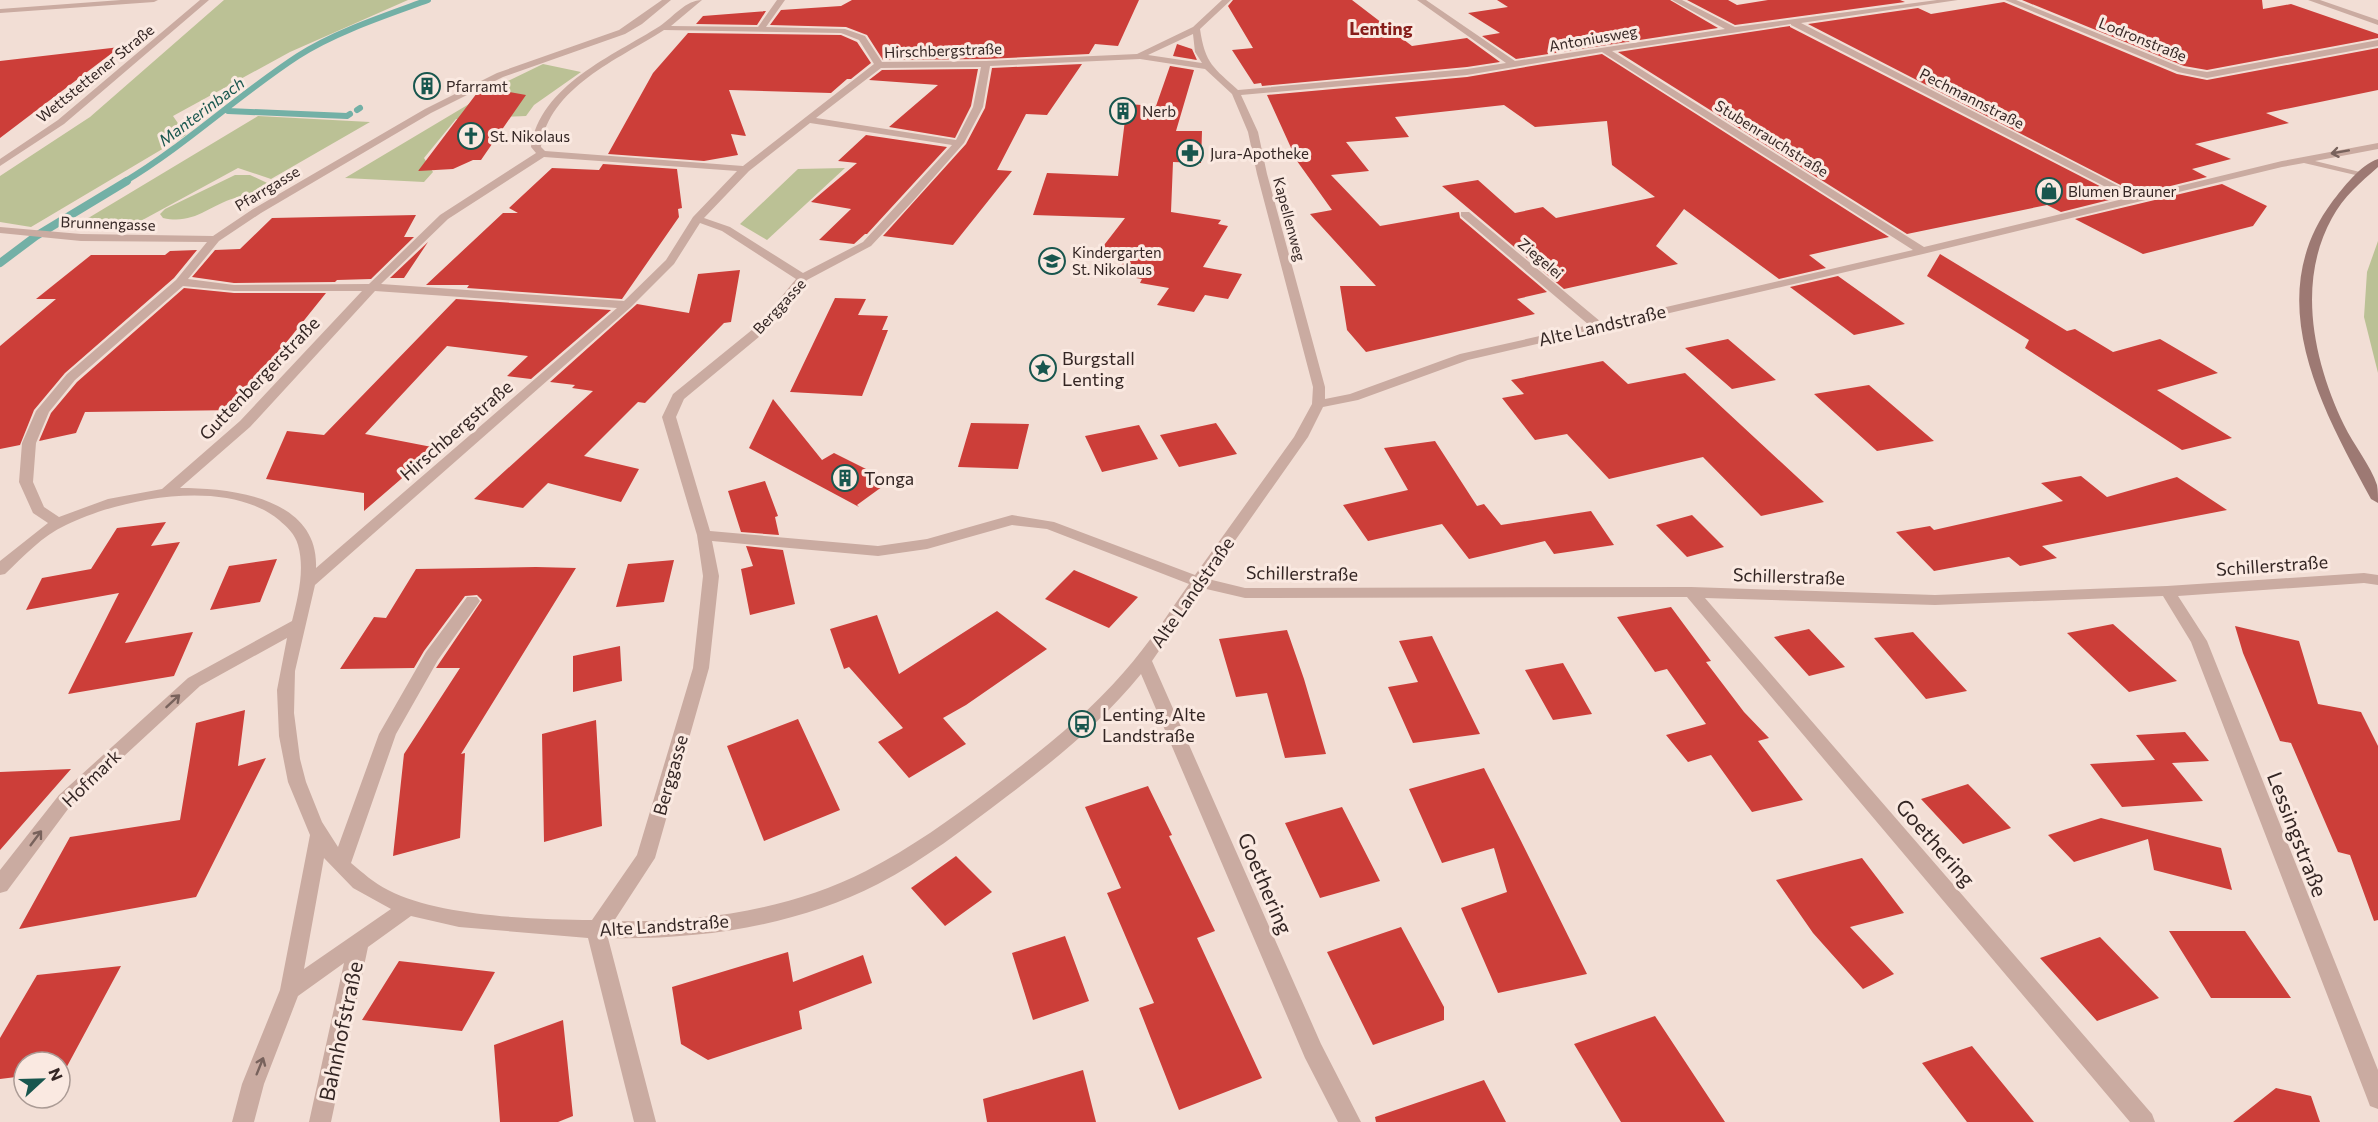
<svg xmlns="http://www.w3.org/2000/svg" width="2378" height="1122" viewBox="0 0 2378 1122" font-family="Commissioner,sans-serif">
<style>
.green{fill:#bbc195}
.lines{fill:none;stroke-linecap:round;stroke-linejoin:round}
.stream-far1{stroke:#73b0a6;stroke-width:6}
.stream{stroke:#73b0a6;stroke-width:8}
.building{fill:#cc3e39}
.minor{fill:#caaba1;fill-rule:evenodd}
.tertiary{fill:#caaba1;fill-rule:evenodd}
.secondary{fill:#9d7973;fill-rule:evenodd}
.oneway{stroke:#78625c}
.labels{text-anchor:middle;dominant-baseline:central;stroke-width:6;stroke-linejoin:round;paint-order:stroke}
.far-street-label{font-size:15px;fill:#342624;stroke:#fae9e1}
.far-poi-label{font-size:15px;fill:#342624;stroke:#fae9e1;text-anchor:start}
.far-water-label{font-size:16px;font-style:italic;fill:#18564e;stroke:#fae9e1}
.far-quarter-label{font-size:18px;font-weight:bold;fill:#861d1a;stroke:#fae9e1}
.street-label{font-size:18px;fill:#342624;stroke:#fae9e1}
.poi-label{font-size:18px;fill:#342624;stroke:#fae9e1;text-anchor:start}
.near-street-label{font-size:21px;fill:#342624;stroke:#fae9e1}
</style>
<rect width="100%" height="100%" fill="#f2ded5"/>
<!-- green -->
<path class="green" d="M224,0H408L290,52L173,116L186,135L31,227L0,222V176L90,117Z
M543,64L581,72L534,105L526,116L456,119L424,158L433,172L424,182L345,178L506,82Z
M258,116L370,122L271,179L238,168L126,229L75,226Z
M845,168L767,240L740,224L798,169Z
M235,175H250L280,189C266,200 252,194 235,198C208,206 194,225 163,218L160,214L165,209Z
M2378,241V373L2364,317L2367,272Z"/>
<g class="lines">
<!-- stream-far1 -->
<path class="stream-far1" d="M357,110L360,108
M228,111L347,116L350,114
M124,182C186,145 238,95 298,56C335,32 387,15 428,0"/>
<!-- stream -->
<path class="stream" d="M0,263L36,236L127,181"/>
</g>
<!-- building -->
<path class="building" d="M852,0H1139L1118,46L1095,44L1089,54L986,59L883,60L867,35L846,27L770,25L781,10L841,6Z
M1233,0H1352L1412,46L1467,38L1500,62L1467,67L1262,86L1261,83L1254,84L1232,50L1253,48L1228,6Z
M1497,0H1670L1718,28L1516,59L1482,36L1500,33L1468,13L1508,7Z
M1687,0H1728L1737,5L1768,0H1900L1905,2L1735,25Z
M2022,0H2262L2263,9L2291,4L2378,34V38L2207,70L2184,66Z
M2004,2L2177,74L2207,80L2378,48V90L2266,113L2289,123L2195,144L2231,159L2192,169L2207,177L2138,194L1808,24L1918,8L1931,14Z
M766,11L757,25L696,24L703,16Z
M1790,26V27L2121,197L2061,212L2047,205L1907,234L1618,52Z
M688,33L841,35L857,42L871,63L851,79H847L831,93L729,90L746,136L731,134L738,155L704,161L608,154L653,73Z
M1177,44L1192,49L1197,60L1173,56Z
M120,47L0,138V61Z
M1602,54L1889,237L1809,255L1826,268L1779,279L1684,209L1656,246L1678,264L1564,289L1442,186L1478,180L1515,213L1543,207L1556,218L1655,197L1612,165L1607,121L1535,127L1504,105L1395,117L1409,137L1346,142L1369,171L1331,175L1380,226L1459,212L1460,218L1547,292L1517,299L1535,314L1366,352L1347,330L1340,286H1376L1310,214L1332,210L1297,161L1267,95L1467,77Z
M1082,64L1047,115L1026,114L997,170L1012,171L953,245L883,236L966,144L985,108L992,68Z
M1170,66L1194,70L1176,131H1202L1201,163L1173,162L1171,212L1221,220L1218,224L1228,226L1203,267L1242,274L1228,299L1205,295L1194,312L1157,305L1169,288L1140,283L1142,279L1112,274L1127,253L1101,249L1125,218L1033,215L1047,173L1118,176L1127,104L1156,106Z
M978,69L971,106L955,138L889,127L938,85L869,80L882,70Z
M486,88L526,95L481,160H473L453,169L418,171L477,93Z
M866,135L947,147L867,234H865L854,244L819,240L851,209L811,202L857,163L838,161Z
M603,164L677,169L682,208L678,209L679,217L622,299L467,288L469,285H426L503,213H518L509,208L552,168L599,170Z
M2222,184L2267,206L2253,226L2143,254L2075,219Z
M416,215L404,237H414L371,279L337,280L335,282L234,283L192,277L215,250L240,249L272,218Z
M428,242L404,278H390Z
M197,250L174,278L65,373L34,410L20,445L0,449V346L56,299H36L91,255H165L170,251Z
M1940,254L2067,331L2075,329L2113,352L2160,339L2218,373L2157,390L2232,438L2182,450L2025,348L2029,340L1927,276Z
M740,270L731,322L724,323L645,403L638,402L584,456L639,469L621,502L548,483L523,508L474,499L593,391L572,388L575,385L550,382L637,304L689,313L698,274Z
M1838,276L1905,324L1854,335L1790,287Z
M184,288L234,293H326L269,364H283L239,410L85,412L76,433L39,441L51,413L77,382Z
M835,298L866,299L858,315L888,316L882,330H888L862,396L790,392Z
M456,299L611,310L531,379L507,376L528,356L447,346L365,434L437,448L364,511V493L266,479L287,431L324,435Z
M1728,339L1776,380L1732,389L1685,348Z
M1603,361L1628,384L1685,373L1824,502L1761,516L1703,457L1609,479L1567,434L1535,440L1502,398L1524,394L1511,380Z
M1869,385L1934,441L1877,451L1814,394Z
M773,399L822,460L834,453L890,481L857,505L859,507L749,448Z
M971,423L1029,424L1018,469L958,467Z
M1216,423L1237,454L1179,467L1160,435Z
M1139,425L1158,459L1102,472L1085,436Z
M1435,441L1477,506L1484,504L1501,525L1591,511L1614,545L1554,554L1545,541L1469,559L1442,524L1368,541L1343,505L1408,490L1384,448Z
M2081,476L2107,497L2177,477L2227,510L2042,546L2057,558L2020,566L2009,557L1934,571L1896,532L1930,526L1934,530L2063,501L2041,483Z
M765,481L778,516L775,517L779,535L741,532L728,491Z
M1692,515L1724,547L1687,557L1656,525Z
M166,522L151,546L180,542L125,643L193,632L174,676L68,694L119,593L26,610L42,578L91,569L117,528Z
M746,546L783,550L795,604L750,615L741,569L753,566Z
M277,559L260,602L210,610L229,566Z
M674,560L664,602L616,607L628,564Z
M536,567L576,568L461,754L465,753L460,838L393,856L404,754L460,668H436L482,600L477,595L465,596L424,651L414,668L340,669L374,617L386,618L416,569Z
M1074,570L1138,597L1109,628L1045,599Z
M1671,607L1711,661L1706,662L1744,712L1769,738L1758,741L1803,800L1752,812L1711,755L1688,762L1666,735L1706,724L1667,669L1655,672L1617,617Z
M997,611L1047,649L966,705L943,718L966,744L909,778L878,742L903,728L849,667L844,669L830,629L877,615L899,674Z
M2113,624L2177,681L2129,692L2067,633Z
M2235,626L2299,641L2318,704L2361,712L2378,746V920L2374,921L2350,855L2338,852L2291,743L2280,741L2243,653Z
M1809,629L1845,667L1809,676L1774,637Z
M1287,630L1304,679L1326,754L1285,758L1267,693L1236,697L1219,639Z
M1913,632L1967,691L1926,699L1874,638Z
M1432,636L1452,677L1480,734L1413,743L1388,687L1418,682L1399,641Z
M620,646L622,681L573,692V656Z
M1563,663L1592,714L1553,720L1525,670Z
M245,710L238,766L266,758L196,897L19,929L70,837L180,820L196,723Z
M798,719L840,810L764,841L727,746Z
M596,720L602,826L544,842L542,734Z
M2185,732L2209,761L2172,763L2203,801L2122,807L2090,764L2155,760L2136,735Z
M1484,768L1521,841L1587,974L1498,993L1461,908L1507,892L1494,848L1442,863L1409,789Z
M71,769L0,850V772Z
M1968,784L2011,828L1963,844L1921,799Z
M1148,786L1172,835L1169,836L1215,931L1197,938L1262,1078L1179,1110L1139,1008L1154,1003L1107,893L1121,888L1085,807Z
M1342,807L1380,881L1320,898L1285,823Z
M2101,818L2221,848L2232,890L2154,870L2148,839L2074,862L2048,835Z
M956,856L992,892L945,926L911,888Z
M1862,858L1904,913L1850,927L1894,974L1863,989L1813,933L1776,880Z
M1401,927L1444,1007V1020L1373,1045L1327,952Z
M2169,931H2245L2291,998H2211Z
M1065,936L1089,1001L1033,1020L1012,953Z
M2100,937L2159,998L2097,1021L2040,958Z
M788,952L793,982L863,955L872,983L799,1011L802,1029L708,1060L681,1044L672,987Z
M399,961L495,972L462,1031L362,1020Z
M121,966L64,1072H60V1062H24V1076L0,1079V1038L37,975Z
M1655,1016L1725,1122H1621L1574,1044Z
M563,1020L573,1116L558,1122H500L494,1045Z
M1972,1046L2034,1122H1967L1922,1063Z
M1083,1070L1096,1122H987L983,1099Z
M1484,1080L1506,1122H1376L1375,1117Z
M2276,1088L2311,1096L2320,1122H2233Z"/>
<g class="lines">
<!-- minor -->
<path class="minor" d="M121,0H158L154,2L0,13V9Z
M662,0H671L642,24L625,34L503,77L431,113L261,213L219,241L188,279L234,285L369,284L440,215L536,153L531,147C540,85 613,56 660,26C673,17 686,0 702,0L671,26L758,27L777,0H785L766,27L845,29L865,36L882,62L986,61L1137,54L1193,27L1222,0H1231L1200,29C1205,64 1214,68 1238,90L1467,69L1506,63L1417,0H1426L1515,61L1725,29L1672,0H1682L1735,27L1937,0H1958L1801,23L2138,196L2282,161L2378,143V149L2315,161L2364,173V177L2304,163L2282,167L1923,254L1468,360L1358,400L1323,407L1308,437L1208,579L1245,588L1691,587L1935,595L2167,586L2364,573L2378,575V585L2364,583L2178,596L2207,641L2378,1070V1109L2370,1106L2367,1098L2191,642L2163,596L1935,605L1705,598L2152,1114L2155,1122H2130L1687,597L1245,598L1202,588L1152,661L1321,1044L1361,1122H1338L1305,1058L1141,674C1102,722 1055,760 1006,797C965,828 924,860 878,884C796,926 699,940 608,938L656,1122H634L588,938L459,927L411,916L368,947L331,1122H309L344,963L298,996L264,1084L254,1122H232L242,1084L280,990L310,835L288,782L279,736L277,690L287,638L200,686L71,805L7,891L0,893V870L59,795L188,678L292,621C298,597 305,570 298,545C295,534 287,527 279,520C227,477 121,498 66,525C42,536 24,556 5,574L0,575V561L48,523L33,513L19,482L22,443L36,411L67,374L176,280L207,242L81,241L0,233V227L81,234L213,236L253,209L425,109L497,73L619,30ZM1791,24V25L2127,198L1924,247L1612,51ZM664,30L841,33L859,40L874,64L743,166L545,151L541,147C548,88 619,59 664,30ZM1193,34L1195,52L1202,63L1148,55ZM1602,52L1913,250L1601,322L1469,212H1461V216L1589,325L1460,354L1350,394L1325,399V387L1267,174L1258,132L1241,95L1467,75ZM1140,59L1205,69L1232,94L1248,132L1257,174L1313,387L1312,404L1294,437L1195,575L1054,522L1012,515L927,539L878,546L710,531L676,417L684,399L766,331L807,280L871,246L913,201L964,143L983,107L990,66ZM981,67L973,107L956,140L816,118L881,68ZM810,123L952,145L863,242L803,273L730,227L704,218L749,171ZM544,157L737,171L693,217L666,260L624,301L381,284L448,219ZM700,223L722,231L796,279L758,325L673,394L662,417L697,535L703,576L693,668L637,855L592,920C533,919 440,917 388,890C374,883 363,873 351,863L396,734L438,660L480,601L477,597H467L426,652L379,734L338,847L322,822L306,782L300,759L294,713L295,671L315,585L631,307L674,264ZM183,286L234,291H362L240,421L162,489L108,499L59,517L44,507L33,482L36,443L49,412L75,380ZM375,291L617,308L316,568C319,498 232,488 180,488L250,427ZM1012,525L1047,529L1189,584C1168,614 1148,645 1124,672C1085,717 1038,753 991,789C951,819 911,848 866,871C790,910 698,923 614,921L655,858L709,668L719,576L712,541L878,556L927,549ZM324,858L353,888L391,909L304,969Z
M2005,0H2016L2183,68L2207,72L2378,40V46L2207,78L2178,72Z
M2308,0H2320L2378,20V25Z"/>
<!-- tertiary -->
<path class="tertiary" d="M200,0H209L64,124L0,166V159L58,120Z"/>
<!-- secondary -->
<path class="secondary" d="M2378,159V167C2361,182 2343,197 2332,218C2296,283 2314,362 2344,425C2353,444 2371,466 2377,485C2378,490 2378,498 2378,503L2371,499C2322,409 2260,299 2332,202C2343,188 2360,165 2378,159Z"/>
</g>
<!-- one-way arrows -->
<defs><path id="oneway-shaft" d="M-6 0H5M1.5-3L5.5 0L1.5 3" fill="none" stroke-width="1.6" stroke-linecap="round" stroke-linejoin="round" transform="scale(1.5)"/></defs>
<g class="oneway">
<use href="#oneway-shaft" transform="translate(2340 152) rotate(170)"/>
<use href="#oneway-shaft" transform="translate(173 701) rotate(-43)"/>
<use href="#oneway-shaft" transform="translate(36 838) rotate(-53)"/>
<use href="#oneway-shaft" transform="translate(260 1066) rotate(-68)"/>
</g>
<!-- icons -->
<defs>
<symbol id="building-ring" viewBox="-11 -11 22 22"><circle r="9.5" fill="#fae9e1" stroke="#18564e" stroke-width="1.5"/><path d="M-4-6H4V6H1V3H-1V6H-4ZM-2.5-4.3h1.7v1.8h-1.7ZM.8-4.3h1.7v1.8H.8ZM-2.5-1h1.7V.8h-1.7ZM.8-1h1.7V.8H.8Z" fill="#18564e"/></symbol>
<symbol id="church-ring" viewBox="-11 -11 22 22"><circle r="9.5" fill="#fae9e1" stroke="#18564e" stroke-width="1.5"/><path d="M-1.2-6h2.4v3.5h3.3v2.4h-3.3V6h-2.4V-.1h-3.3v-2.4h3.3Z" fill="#18564e"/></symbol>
<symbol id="pharmacy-ring" viewBox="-11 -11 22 22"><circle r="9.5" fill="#fae9e1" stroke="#18564e" stroke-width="1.5"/><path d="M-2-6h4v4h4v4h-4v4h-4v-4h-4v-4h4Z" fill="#18564e"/></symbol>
<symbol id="shop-ring" viewBox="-11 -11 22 22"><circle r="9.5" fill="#fae9e1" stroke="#18564e" stroke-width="1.5"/><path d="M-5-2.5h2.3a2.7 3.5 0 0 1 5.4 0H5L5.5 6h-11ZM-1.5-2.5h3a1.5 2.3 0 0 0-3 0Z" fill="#18564e"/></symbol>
<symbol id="school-ring" viewBox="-11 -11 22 22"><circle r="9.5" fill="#fae9e1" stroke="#18564e" stroke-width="1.5"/><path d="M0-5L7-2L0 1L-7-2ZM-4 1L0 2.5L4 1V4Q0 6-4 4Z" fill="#18564e"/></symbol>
<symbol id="sight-ring" viewBox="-11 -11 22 22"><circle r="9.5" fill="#fae9e1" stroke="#18564e" stroke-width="1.5"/><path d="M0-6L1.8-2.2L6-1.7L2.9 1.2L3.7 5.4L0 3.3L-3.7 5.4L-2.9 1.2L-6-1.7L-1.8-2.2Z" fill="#18564e"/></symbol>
<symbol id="bus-ring" viewBox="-11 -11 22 22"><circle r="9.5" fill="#fae9e1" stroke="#18564e" stroke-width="1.5"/><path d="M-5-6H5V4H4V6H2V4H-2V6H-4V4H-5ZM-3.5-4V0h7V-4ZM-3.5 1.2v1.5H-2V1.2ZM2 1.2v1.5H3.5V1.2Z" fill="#18564e"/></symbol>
</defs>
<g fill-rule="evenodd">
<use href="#building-ring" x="412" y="71" width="30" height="30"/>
<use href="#building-ring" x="1108" y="96" width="30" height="30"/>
<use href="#church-ring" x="456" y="121" width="30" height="30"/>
<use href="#pharmacy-ring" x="1175" y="138" width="30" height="30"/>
<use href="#shop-ring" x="2034" y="176" width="30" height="30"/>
<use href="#school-ring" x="1037" y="246" width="30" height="30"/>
<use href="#sight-ring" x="1028" y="353" width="30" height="30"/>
<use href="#building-ring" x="830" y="463" width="30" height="30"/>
<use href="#bus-ring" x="1067" y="709" width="30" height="30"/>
</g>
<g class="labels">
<!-- far-street labels -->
<g class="far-street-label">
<text transform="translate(1593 38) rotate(-10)">Antoniusweg</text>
<text transform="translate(2143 39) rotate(22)">Lodronstraße</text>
<text transform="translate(943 50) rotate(-2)">Hirschbergstraße</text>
<text transform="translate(95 73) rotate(-39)">Wettstettener Straße</text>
<text transform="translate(1972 98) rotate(27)">Pechmannstraße</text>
<text transform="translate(1772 138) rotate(32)">Stubenrauchstraße</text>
<text transform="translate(267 188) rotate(-31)">Pfarrgasse</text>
<text transform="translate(1290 219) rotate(75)">Kapellenweg</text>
<text transform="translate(108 223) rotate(2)">Brunnengasse</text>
<text transform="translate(1541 258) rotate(40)">Ziegelei</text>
<text transform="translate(779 306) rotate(-47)">Berggasse</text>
</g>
<!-- far-poi labels -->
<g class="far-poi-label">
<text x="446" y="86">Pfarramt</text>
<text x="1142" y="111">Nerb</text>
<text x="490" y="136">St. Nikolaus</text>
<text x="1210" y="153">Jura-Apotheke</text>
<text x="2068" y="191">Blumen Brauner</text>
<text x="1072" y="252">Kindergarten<tspan x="1072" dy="17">St. Nikolaus</tspan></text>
</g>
<!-- far-water labels -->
<g class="far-water-label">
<text transform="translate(201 111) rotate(-37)">Manterinbach</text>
</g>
<!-- far-quarter labels -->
<g class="far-quarter-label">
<text x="1381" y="28">Lenting</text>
</g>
<!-- street labels -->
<g class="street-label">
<text transform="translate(1602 325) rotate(-13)">Alte Landstraße</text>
<text transform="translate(259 378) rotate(-46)">Guttenbergerstraße</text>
<text transform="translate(456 430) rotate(-41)">Hirschbergstraße</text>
<text transform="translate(2272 565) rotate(-4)">Schillerstraße</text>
<text transform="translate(1302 573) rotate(1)">Schillerstraße</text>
<text transform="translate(1789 576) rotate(2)">Schillerstraße</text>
<text transform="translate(1192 592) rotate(-55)">Alte Landstraße</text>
<text transform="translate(670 775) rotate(-74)">Berggasse</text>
<text transform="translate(91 778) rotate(-44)">Hofmark</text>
<text transform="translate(664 925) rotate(-4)">Alte Landstraße</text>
</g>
<!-- poi labels -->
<g class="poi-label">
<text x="1062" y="358">Burgstall<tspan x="1062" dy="21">Lenting</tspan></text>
<text x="864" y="478">Tonga</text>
<text x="1102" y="714">Lenting, Alte<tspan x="1102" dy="21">Landstraße</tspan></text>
</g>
<!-- near-street labels -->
<g class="near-street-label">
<text transform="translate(2298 834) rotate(69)">Lessingstraße</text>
<text transform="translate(1936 842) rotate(49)">Goethering</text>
<text transform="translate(1266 883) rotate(67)">Goethering</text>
<text transform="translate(340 1031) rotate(-78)">Bahnhofstraße</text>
</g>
</g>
<!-- north arrow -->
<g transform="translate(42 1080) rotate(68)"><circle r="28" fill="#fae9e1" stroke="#ab9b95" stroke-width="1.5"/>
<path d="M0-4.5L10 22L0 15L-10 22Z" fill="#18564e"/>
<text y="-9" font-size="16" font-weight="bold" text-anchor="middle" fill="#342624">N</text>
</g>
</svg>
